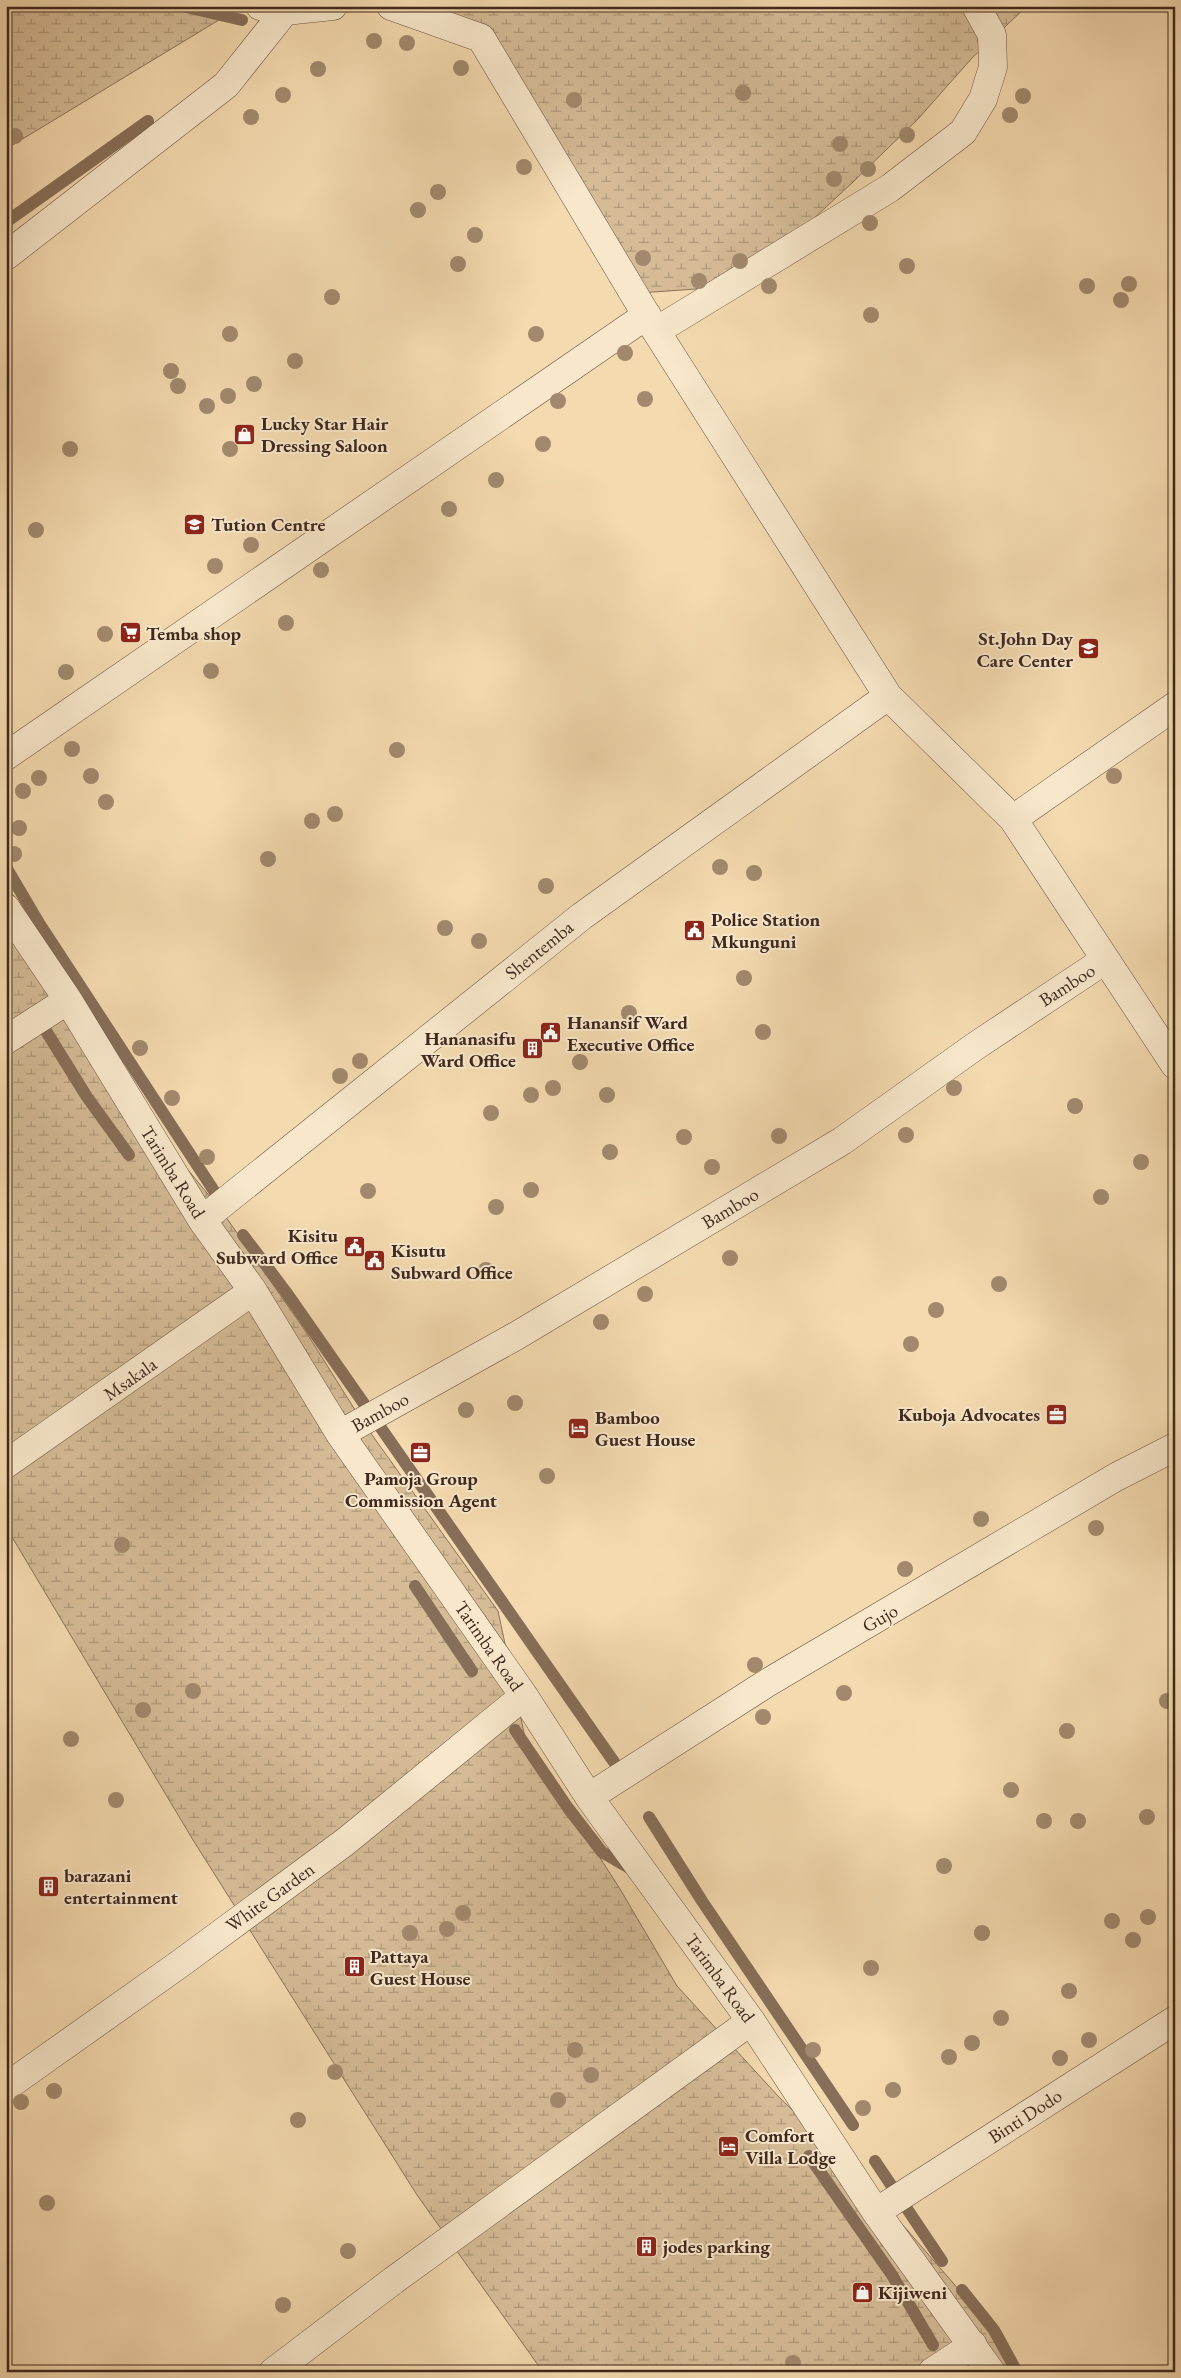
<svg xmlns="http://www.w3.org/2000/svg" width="1181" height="2378" viewBox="0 0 1181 2378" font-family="'EB Garamond',serif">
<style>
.wetland{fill:url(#wetland-marsh);stroke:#8a725b}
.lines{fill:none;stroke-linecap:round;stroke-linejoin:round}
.stream{stroke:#876e58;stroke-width:12}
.minor-casing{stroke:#6d5443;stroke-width:29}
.minor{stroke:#f8e7cb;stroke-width:28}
.tree{fill:#a2896d}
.labels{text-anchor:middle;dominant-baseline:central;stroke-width:4;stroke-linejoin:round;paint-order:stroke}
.poi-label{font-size:19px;font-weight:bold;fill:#40281f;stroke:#f8e7cb;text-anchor:start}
.street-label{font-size:19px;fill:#40281f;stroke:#f8e7cb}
</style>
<defs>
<pattern id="wetland-marsh" width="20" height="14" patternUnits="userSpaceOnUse" patternTransform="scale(1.25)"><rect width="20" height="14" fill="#d5bc97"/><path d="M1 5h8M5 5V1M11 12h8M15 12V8" fill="none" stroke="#ae997b"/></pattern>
</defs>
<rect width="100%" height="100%" fill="#f4daaf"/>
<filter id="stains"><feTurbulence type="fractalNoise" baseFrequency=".004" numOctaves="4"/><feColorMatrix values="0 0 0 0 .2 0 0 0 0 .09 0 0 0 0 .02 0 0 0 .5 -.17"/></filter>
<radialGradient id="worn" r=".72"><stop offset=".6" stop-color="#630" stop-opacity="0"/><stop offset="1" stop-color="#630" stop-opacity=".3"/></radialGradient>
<!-- wetland -->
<path class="wetland" d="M6,6H242L6,149Z
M439,6H1027L972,58L918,119L852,183L772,257L696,289L639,293L478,48Z
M6,886L59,957L124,1080L174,1153L221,1210L306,1332L362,1421L498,1611L526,1742L620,1889L677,1986L778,2096L862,2178L967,2299L1024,2372H543L417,2195L193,1840L6,1527Z"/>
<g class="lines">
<!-- stream -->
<path class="stream" d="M182,6L242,20
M6,222L148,121
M6,867L39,923L216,1194
M41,1023L87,1097L129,1155
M243,1235L286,1292L614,1762
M415,1586L472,1671
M515,1730L568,1808L602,1852L633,1870
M649,1817L702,1901L853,2125
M809,2156L892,2275L933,2345
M875,2161L942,2261
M962,2290L994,2330L1017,2372"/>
<defs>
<path id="minor" d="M260,6L285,11L333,6
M391,6L481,38L656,331L888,696L1013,819L1175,1065
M6,256L226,85L285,11
M656,331L890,188L963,132L983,99L993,67L992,35L976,6
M6,756L647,315
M1013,819L1175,706
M6,908L68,1000L202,1220L253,1291L340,1434L524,1696L589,1797L751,2021L876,2212L991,2372
M6,1040L68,1000
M202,1220L582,916L888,696
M340,1434L516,1336L842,1141L977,1045L1105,960
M6,1464L253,1291
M589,1797L767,1683L1116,1477L1175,1447
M6,2087L181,1963L345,1842L524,1696
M876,2212L1175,2020
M273,2372L394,2280L751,2021
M932,2372L973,2345"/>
</defs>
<!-- minor casing -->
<use href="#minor" class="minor-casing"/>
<!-- minor -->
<use href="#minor" class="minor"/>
</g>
<!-- trees -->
<g class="tree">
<circle cx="374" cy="41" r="8"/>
<circle cx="407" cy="43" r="8"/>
<circle cx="461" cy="68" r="8"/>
<circle cx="318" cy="69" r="8"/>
<circle cx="743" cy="93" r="8"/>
<circle cx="283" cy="95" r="8"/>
<circle cx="1023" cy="96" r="8"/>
<circle cx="574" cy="100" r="8"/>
<circle cx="1010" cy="115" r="8"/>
<circle cx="251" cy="117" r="8"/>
<circle cx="907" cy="135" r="8"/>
<circle cx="15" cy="136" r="8"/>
<circle cx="840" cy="144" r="8"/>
<circle cx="524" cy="167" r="8"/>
<circle cx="868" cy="169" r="8"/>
<circle cx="834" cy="179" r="8"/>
<circle cx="438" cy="192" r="8"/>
<circle cx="418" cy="210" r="8"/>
<circle cx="870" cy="223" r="8"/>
<circle cx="475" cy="235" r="8"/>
<circle cx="643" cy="258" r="8"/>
<circle cx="740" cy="261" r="8"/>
<circle cx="458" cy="264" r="8"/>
<circle cx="907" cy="266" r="8"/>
<circle cx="699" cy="281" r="8"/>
<circle cx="1129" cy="284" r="8"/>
<circle cx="769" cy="286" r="8"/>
<circle cx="1087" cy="286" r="8"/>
<circle cx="332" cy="297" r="8"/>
<circle cx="1121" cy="300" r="8"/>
<circle cx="871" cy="315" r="8"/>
<circle cx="230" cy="334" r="8"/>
<circle cx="536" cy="334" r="8"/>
<circle cx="625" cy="353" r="8"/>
<circle cx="295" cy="361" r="8"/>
<circle cx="171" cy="371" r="8"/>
<circle cx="254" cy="384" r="8"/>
<circle cx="178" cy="386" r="8"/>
<circle cx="228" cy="396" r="8"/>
<circle cx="645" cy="399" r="8"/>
<circle cx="558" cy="401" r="8"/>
<circle cx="207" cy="406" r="8"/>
<circle cx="543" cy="444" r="8"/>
<circle cx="70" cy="449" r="8"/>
<circle cx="230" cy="449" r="8"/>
<circle cx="496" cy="480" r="8"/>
<circle cx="449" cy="509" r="8"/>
<circle cx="36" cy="530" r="8"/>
<circle cx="251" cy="545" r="8"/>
<circle cx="215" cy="566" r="8"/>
<circle cx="321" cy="570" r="8"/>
<circle cx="286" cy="623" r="8"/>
<circle cx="105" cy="634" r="8"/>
<circle cx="211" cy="671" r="8"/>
<circle cx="66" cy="672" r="8"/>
<circle cx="72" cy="749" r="8"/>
<circle cx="397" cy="750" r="8"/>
<circle cx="91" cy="776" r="8"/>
<circle cx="1114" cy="776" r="8"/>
<circle cx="39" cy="778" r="8"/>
<circle cx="23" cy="791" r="8"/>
<circle cx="106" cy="802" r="8"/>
<circle cx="335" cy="814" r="8"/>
<circle cx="312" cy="821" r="8"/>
<circle cx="19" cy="828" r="8"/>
<circle cx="14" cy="854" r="8"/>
<circle cx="268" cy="859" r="8"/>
<circle cx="720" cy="867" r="8"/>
<circle cx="754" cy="873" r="8"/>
<circle cx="546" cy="886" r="8"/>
<circle cx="445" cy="928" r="8"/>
<circle cx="479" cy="941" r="8"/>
<circle cx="744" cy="978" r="8"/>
<circle cx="629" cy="1013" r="8"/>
<circle cx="763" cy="1032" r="8"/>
<circle cx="140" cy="1048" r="8"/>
<circle cx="360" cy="1061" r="8"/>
<circle cx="580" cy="1062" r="8"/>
<circle cx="340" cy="1076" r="8"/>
<circle cx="553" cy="1088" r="8"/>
<circle cx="954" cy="1088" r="8"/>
<circle cx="531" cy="1095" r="8"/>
<circle cx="607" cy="1095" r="8"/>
<circle cx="172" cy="1098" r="8"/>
<circle cx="1075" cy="1106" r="8"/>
<circle cx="491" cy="1113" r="8"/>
<circle cx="906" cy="1135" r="8"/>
<circle cx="779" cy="1136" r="8"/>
<circle cx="684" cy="1137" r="8"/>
<circle cx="610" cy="1152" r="8"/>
<circle cx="207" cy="1157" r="8"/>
<circle cx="1141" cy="1162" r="8"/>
<circle cx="712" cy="1167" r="8"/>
<circle cx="531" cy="1190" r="8"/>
<circle cx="368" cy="1191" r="8"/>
<circle cx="1101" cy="1197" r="8"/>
<circle cx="496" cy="1207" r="8"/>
<circle cx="730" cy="1258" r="8"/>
<circle cx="486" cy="1270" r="8"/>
<circle cx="999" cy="1284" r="8"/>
<circle cx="645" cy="1294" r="8"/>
<circle cx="936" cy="1310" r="8"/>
<circle cx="601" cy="1322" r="8"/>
<circle cx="911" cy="1344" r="8"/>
<circle cx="515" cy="1403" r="8"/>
<circle cx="466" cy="1410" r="8"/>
<circle cx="547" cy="1476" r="8"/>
<circle cx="981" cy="1519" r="8"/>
<circle cx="1096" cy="1528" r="8"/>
<circle cx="122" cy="1545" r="8"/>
<circle cx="905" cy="1569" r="8"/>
<circle cx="755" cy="1665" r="8"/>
<circle cx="193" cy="1691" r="8"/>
<circle cx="844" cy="1693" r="8"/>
<circle cx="1167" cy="1701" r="8"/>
<circle cx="143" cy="1710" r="8"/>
<circle cx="763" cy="1717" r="8"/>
<circle cx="1067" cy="1731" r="8"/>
<circle cx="71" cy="1739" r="8"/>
<circle cx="1011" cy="1790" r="8"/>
<circle cx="116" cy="1800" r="8"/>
<circle cx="1147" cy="1817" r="8"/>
<circle cx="1044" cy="1821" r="8"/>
<circle cx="1078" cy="1821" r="8"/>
<circle cx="944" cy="1866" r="8"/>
<circle cx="463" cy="1913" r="8"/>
<circle cx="1148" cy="1917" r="8"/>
<circle cx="1112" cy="1921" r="8"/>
<circle cx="447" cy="1929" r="8"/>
<circle cx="410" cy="1933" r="8"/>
<circle cx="982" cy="1933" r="8"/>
<circle cx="1133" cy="1940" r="8"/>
<circle cx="871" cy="1968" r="8"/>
<circle cx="1069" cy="1991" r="8"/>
<circle cx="1001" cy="2018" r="8"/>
<circle cx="1089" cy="2040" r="8"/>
<circle cx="972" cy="2043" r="8"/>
<circle cx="575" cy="2050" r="8"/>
<circle cx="813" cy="2050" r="8"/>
<circle cx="949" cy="2057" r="8"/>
<circle cx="1060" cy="2058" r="8"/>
<circle cx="335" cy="2072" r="8"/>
<circle cx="591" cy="2075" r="8"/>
<circle cx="893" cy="2090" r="8"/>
<circle cx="54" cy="2091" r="8"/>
<circle cx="558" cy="2100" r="8"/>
<circle cx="21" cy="2102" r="8"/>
<circle cx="863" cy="2108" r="8"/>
<circle cx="298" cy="2120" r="8"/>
<circle cx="47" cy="2203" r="8"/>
<circle cx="348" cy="2251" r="8"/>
<circle cx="283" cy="2305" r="8"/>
<circle cx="793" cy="2363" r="8"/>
</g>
<!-- icons -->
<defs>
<symbol id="shop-square" viewBox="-11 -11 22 22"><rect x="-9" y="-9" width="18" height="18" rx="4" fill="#8f2418" stroke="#f8e7cb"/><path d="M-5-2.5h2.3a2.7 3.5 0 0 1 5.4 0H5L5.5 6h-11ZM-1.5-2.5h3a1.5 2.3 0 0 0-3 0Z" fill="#fff"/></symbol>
<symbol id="school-square" viewBox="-11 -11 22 22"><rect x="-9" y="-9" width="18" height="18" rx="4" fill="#8f2418" stroke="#f8e7cb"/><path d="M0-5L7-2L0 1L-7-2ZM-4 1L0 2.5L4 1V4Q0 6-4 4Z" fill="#fff"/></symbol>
<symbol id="supermarket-square" viewBox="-11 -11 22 22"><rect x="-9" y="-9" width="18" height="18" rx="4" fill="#8f2418" stroke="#f8e7cb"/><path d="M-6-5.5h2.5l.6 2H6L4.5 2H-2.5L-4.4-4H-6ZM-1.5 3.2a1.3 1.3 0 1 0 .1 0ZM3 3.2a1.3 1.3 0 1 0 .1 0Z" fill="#fff"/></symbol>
<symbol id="civic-square" viewBox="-11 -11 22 22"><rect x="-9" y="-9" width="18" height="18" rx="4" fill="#8f2418" stroke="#f8e7cb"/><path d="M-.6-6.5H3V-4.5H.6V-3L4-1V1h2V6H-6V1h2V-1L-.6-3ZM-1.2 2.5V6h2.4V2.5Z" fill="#fff"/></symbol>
<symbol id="building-square" viewBox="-11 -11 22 22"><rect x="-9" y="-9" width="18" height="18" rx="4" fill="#8f2418" stroke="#f8e7cb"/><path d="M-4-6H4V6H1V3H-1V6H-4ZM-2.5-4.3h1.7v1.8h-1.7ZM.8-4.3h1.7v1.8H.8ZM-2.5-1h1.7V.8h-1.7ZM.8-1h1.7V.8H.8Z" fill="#fff"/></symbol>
<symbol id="office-square" viewBox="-11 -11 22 22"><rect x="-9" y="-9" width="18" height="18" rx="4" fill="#8f2418" stroke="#f8e7cb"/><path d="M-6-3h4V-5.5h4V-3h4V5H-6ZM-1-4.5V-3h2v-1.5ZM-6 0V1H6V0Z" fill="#fff"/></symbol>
<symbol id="hotel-square" viewBox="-11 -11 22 22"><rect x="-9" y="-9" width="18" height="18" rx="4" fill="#8f2418" stroke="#f8e7cb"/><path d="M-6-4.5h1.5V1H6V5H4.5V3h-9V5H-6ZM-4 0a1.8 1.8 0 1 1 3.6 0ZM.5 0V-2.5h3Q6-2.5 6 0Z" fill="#fff"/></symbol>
</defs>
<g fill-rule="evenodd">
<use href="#shop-square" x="232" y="422" width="25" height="25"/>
<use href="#school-square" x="182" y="512" width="25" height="25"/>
<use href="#supermarket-square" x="118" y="620" width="25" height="25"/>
<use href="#school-square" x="1076" y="636" width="25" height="25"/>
<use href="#civic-square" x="682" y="918" width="25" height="25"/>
<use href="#civic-square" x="538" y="1020" width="25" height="25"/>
<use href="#building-square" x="520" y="1036" width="25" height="25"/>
<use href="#civic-square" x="342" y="1234" width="25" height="25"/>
<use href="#civic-square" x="362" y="1248" width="25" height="25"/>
<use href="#office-square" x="1044" y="1402" width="25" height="25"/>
<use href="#hotel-square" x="566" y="1416" width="25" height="25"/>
<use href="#office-square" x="408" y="1440" width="25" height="25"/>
<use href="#building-square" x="36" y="1874" width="25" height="25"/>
<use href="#building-square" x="342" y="1954" width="25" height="25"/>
<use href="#hotel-square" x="716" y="2134" width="25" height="25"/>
<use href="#building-square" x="634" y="2234" width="25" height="25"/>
<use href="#shop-square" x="850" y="2280" width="25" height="25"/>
</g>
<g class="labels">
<!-- poi labels -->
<g class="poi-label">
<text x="261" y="423">Lucky Star Hair<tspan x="261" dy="22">Dressing Saloon</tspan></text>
<text x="211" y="524">Tution Centre</text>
<text x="146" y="633">Temba shop</text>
<text x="1073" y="638" text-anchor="end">St.John Day<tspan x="1073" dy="22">Care Center</tspan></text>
<text x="711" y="919">Police Station<tspan x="711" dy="22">Mkunguni</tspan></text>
<text x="567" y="1022">Hanansif Ward<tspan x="567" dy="22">Executive Office</tspan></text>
<text x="516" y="1038" text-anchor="end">Hananasifu<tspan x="516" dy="22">Ward Office</tspan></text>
<text x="338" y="1235" text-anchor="end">Kisitu<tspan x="338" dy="22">Subward Office</tspan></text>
<text x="391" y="1250">Kisutu<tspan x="391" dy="22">Subward Office</tspan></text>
<text x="1040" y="1414" text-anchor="end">Kuboja Advocates</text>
<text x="595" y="1417">Bamboo<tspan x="595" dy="22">Guest House</tspan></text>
<text x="421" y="1478" text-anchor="middle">Pamoja Group<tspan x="421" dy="22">Commission Agent</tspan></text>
<text x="64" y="1875">barazani<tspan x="64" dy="22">entertainment</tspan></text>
<text x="370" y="1956">Pattaya<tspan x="370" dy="22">Guest House</tspan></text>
<text x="745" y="2135">Comfort<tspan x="745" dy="22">Villa Lodge</tspan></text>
<text x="663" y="2246">jodes parking</text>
<text x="878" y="2292">Kijiweni</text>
</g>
<!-- street labels -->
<g class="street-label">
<text transform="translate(539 950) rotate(-39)">Shentemba</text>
<text transform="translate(1067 985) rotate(-33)">Bamboo</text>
<text transform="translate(173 1172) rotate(58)">Tarimba Road</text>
<text transform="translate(730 1208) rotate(-31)">Bamboo</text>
<text transform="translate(130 1379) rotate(-35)">Msakala</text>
<text transform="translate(380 1412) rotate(-29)">Bamboo</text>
<text transform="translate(880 1618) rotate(-30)">Gujo</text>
<text transform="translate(489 1646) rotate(55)">Tarimba Road</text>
<text transform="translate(270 1897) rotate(-36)">White Garden</text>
<text transform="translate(720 1978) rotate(54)">Tarimba Road</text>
<text transform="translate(1025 2116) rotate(-33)">Binti Dodo</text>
</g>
</g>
<!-- margin -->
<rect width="1181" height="2378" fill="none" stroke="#f4daaf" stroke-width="25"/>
<rect x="8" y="8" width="1166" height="2363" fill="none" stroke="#40281f" stroke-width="2.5"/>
<rect x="12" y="12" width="1156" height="2353" fill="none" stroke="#40281f"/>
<rect width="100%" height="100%" filter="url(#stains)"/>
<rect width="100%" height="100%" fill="url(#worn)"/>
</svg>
